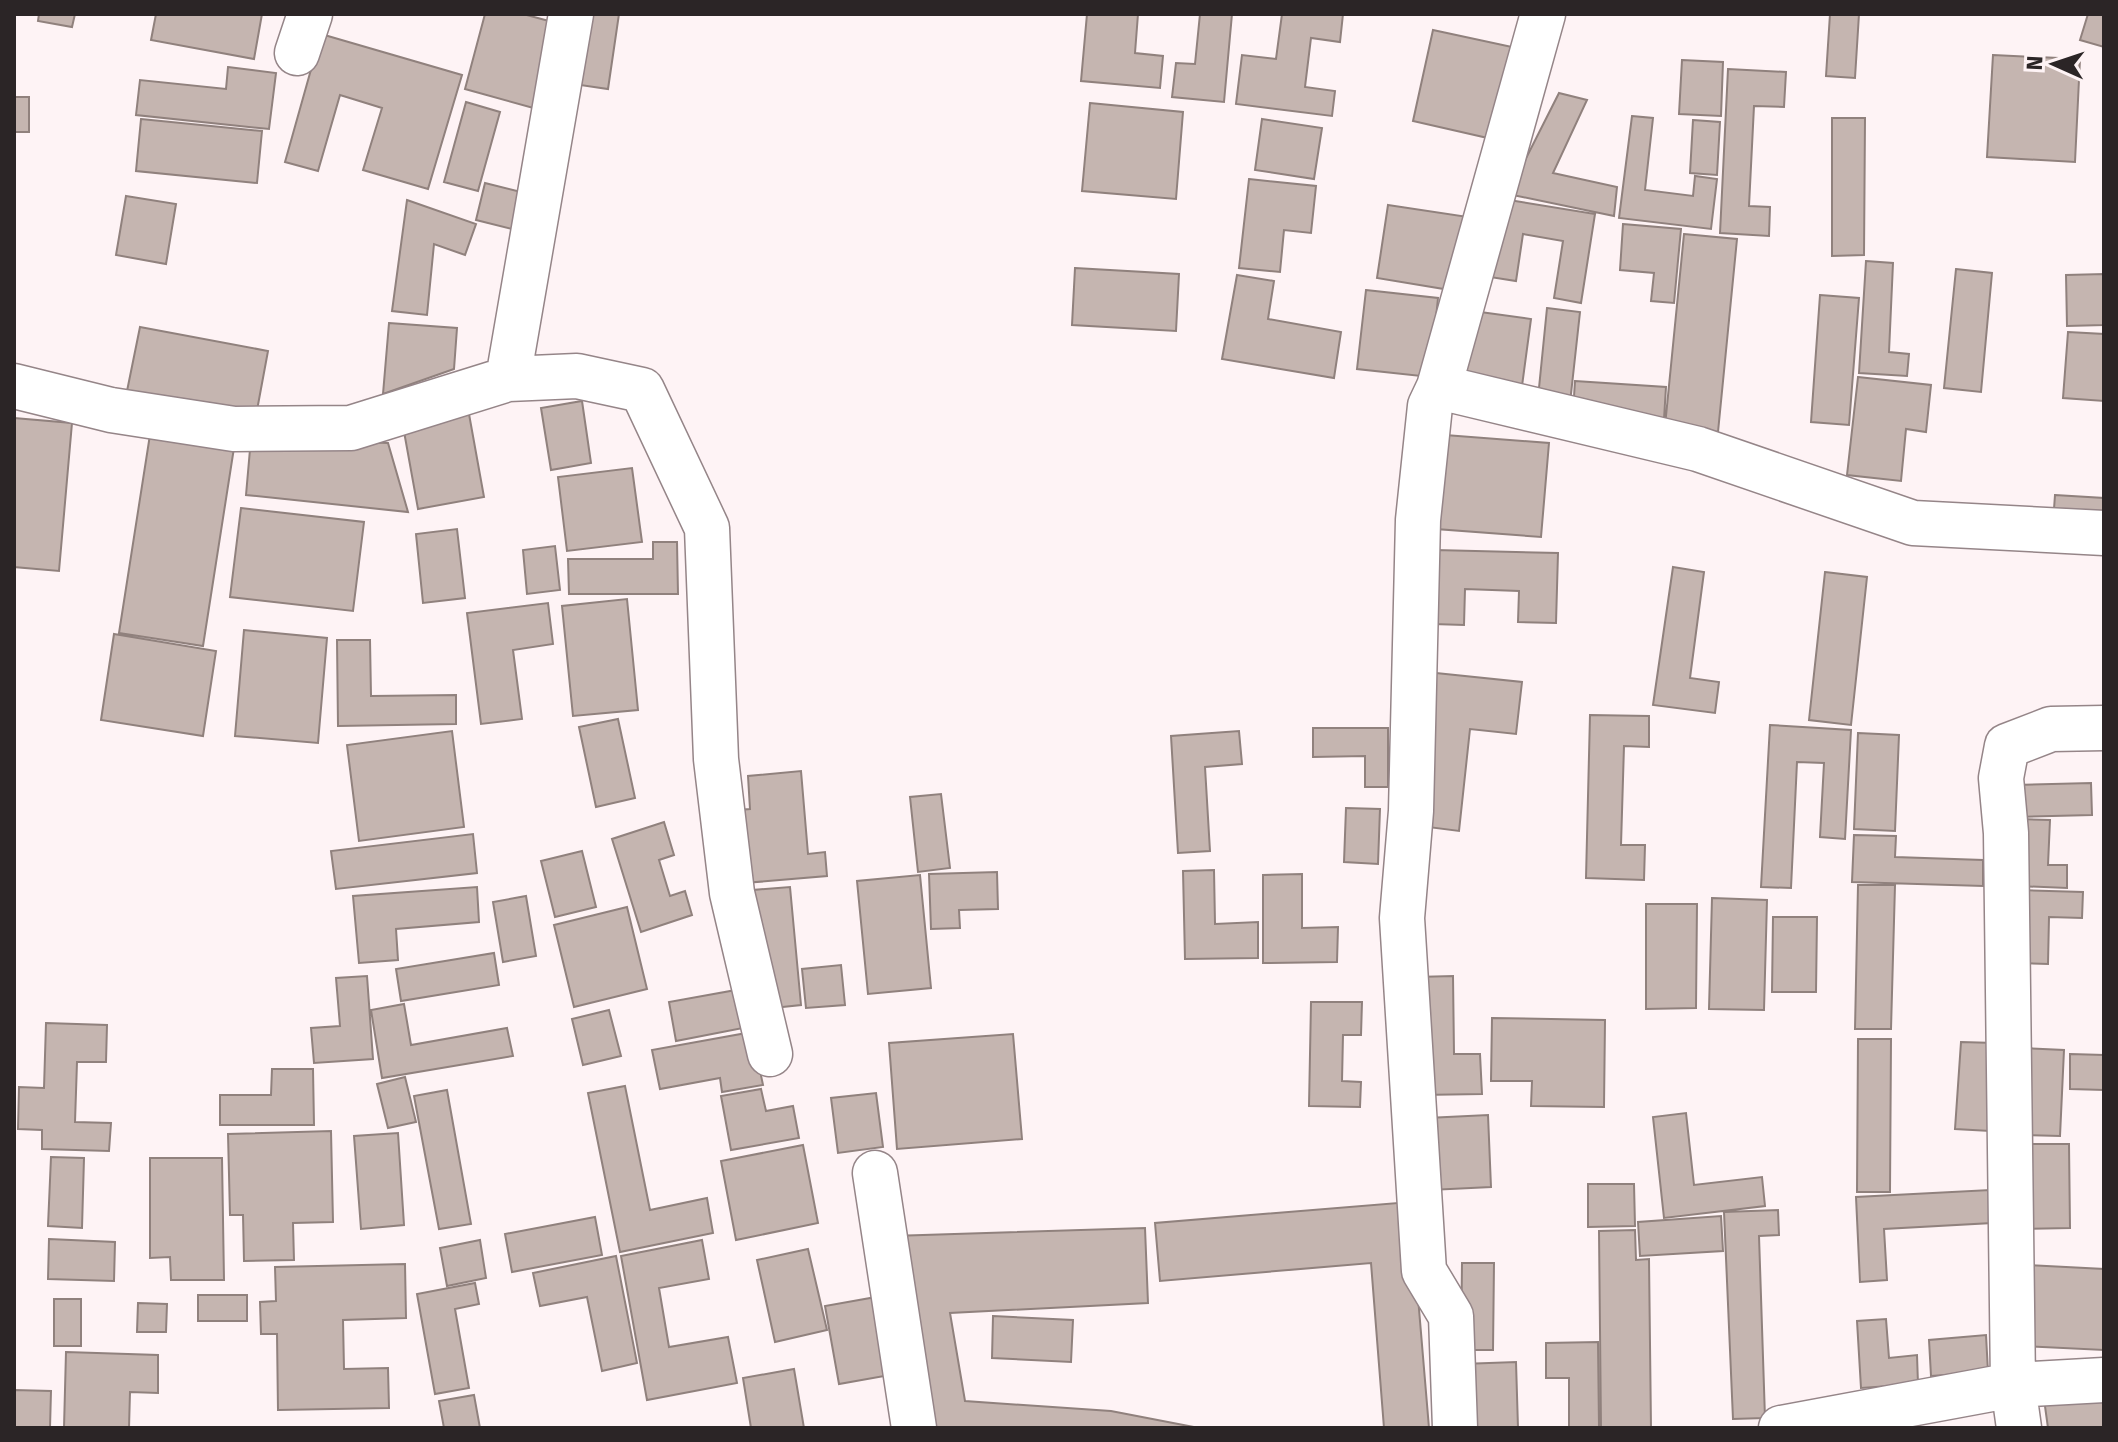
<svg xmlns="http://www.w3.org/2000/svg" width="2118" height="1442" viewBox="0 0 2118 1442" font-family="'Fira Sans',sans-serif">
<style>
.building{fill:#c5b5b0;stroke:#90817d;stroke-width:2}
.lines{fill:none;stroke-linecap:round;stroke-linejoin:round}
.minor-casing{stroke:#958588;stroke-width:47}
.minor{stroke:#fff;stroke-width:44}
</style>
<rect width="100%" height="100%" fill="#fef3f5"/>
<!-- building -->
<path class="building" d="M39,14H75L72,27L38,21Z
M156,14H262L254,59L151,40Z
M485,14H523L560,24L537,109L465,89Z
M589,14H619L608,89L580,85Z
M1087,14H1138L1135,53L1163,56L1160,88L1081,81Z
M1200,14H1232L1224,102L1172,97L1176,63L1195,64Z
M1282,14H1343L1340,42L1311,38L1305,87L1335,91L1332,116L1236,104L1242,55L1276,59Z
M1830,14H1859L1855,78L1826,76Z
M2088,14H2104V47L2080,40Z
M1433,30L1512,47L1492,139L1413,121Z
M321,34L462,75L428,189L363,170L382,108L340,95L318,171L285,162Z
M1993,55L2080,59L2075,162L1987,157Z
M1682,60L1723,62L1721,116L1679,114Z
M228,67L276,73L269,129L136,115L140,80L226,89Z
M1728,69L1786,72L1784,107L1754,106L1749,206L1770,207L1769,236L1720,233Z
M1559,93L1587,100L1553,173L1617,187L1614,216L1508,194Z
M14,97H29V132H14Z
M466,102L500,112L478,191L444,182Z
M1090,103L1183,112L1176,199L1082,191Z
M1632,116L1653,118L1645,190L1693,196L1695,176L1717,179L1711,229L1619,218Z
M1832,118H1865L1864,255L1832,256Z
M141,119L262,131L257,183L136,171Z
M1262,119L1322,128L1314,179L1255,170Z
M1693,120L1720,122L1717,175L1690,173Z
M1249,179L1316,186L1311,233L1284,230L1280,272L1239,268Z
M485,183L529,194L520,231L476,220Z
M126,196L176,204L166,264L116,255Z
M1503,199L1595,214L1581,303L1554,298L1563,241L1523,234L1516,281L1490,277Z
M407,200L476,224L465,255L434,244L427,315L392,311Z
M1388,205L1468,217L1456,291L1377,278Z
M1623,224L1681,229L1674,303L1651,301L1654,273L1620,270Z
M1684,234L1737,239L1718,432L1665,426Z
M1866,261L1893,263L1889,352L1909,354L1907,376L1859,373Z
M1075,268L1179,274L1176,331L1072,325Z
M1956,269L1992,273L1981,392L1944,388Z
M2104,274V325L2067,326L2066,275Z
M1237,275L1274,281L1268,319L1341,332L1334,378L1222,359Z
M1366,290L1438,298L1430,377L1357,369Z
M1820,295L1859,298L1849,425L1811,422Z
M1547,308L1580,312L1569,412L1537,408Z
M1473,311L1531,319L1522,386L1463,377Z
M389,323L457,328L454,369L383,394Z
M140,327L268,351L255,421L126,396Z
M2068,332L2104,334V401L2063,398Z
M1858,377L1931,385L1926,432L1906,429L1901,481L1847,475Z
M1575,381L1666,387L1664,419L1573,412Z
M582,401L591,463L551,470L541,408Z
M469,414L484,497L418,509L403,426Z
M14,418L72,423L59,571L14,567Z
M152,422L236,435L203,646L119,633Z
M1445,435L1549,443L1541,537L1436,529Z
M251,438L388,443L408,512L246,495Z
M632,468L642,542L567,551L558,477Z
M2055,495L2104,498V525L2053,523Z
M241,508L364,522L353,611L230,597Z
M457,529L465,598L423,603L416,534Z
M653,542H677L678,594H569L568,559H653Z
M555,546L560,590L527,594L523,550Z
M1435,550L1558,553L1556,623L1518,622L1519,591L1465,589L1464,625L1433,624Z
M1673,567L1704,572L1690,678L1719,682L1715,713L1653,705Z
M1825,572L1867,577L1851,725L1809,720Z
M627,599L638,710L573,716L562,606Z
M548,603L553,644L513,650L522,719L481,724L467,613Z
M244,630L327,638L318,743L235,736Z
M114,634L216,651L203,736L101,720Z
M337,640H370L371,696L456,695V724L338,726Z
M1436,673L1522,682L1516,734L1470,729L1459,831L1420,826Z
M1590,715L1649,716V747L1624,746L1621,845H1645L1644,880L1586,878Z
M618,719L635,798L596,807L579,727Z
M1770,725L1851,730L1845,839L1820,837L1824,763L1797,762L1791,888L1761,887Z
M1313,728H1388V787H1365V756L1313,757Z
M452,731L464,827L359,841L347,745Z
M1239,731L1242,764L1205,767L1210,851L1178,853L1171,736Z
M1858,733L1899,735L1895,831L1854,829Z
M801,771L808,854L825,852L827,876L745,883L738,810L750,809L748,776Z
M2091,783L2092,815L2016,817L2015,785Z
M941,794L950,868L918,872L910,797Z
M1346,808L1380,809L1378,864L1344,862Z
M2019,819L2050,820L2048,865H2067V888L2017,886Z
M664,822L674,855L659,860L670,896L685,891L692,915L641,932L612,839Z
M473,834L477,873L336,889L331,851Z
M1854,835L1896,836L1895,857L1983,860V886L1852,882Z
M582,851L596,907L555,917L541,861Z
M1214,870L1215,924L1258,922V958L1185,959L1183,871Z
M997,872L998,909L959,910L960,928L931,929L929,874Z
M1302,874V928L1338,927L1337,962L1263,963V875Z
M920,875L931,988L868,994L857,881Z
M1858,885H1895L1891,1029H1855Z
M477,887L479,922L396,929L398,960L359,963L353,896Z
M790,887L801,1005L764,1009L753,890Z
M2020,890L2083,892L2082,918L2049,917L2048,964L2017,963Z
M526,896L536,956L503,962L493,902Z
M1712,898L1767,900L1764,1010L1709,1009Z
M1646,904H1697L1696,1008L1646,1009Z
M627,907L647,989L574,1007L554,925Z
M1773,917H1817L1816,992H1772Z
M494,953L499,985L401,1001L396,969Z
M841,965L845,1005L806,1008L802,969Z
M367,976L373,1059L314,1063L311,1028L340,1026L336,978Z
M1453,976L1454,1054H1480L1482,1094L1420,1095L1416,977Z
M736,990L743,1028L676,1041L669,1002Z
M1311,1002H1362L1361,1035H1343L1342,1081L1361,1082L1360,1107L1309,1106Z
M404,1004L411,1045L507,1028L513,1056L382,1078L371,1010Z
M609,1010L621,1056L583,1065L572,1019Z
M1492,1018L1605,1020L1604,1107L1531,1106L1532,1081H1491Z
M46,1023L107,1025L106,1062H77L75,1122L111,1123L109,1151L42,1149V1130L18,1129L19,1087L44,1088Z
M752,1032L763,1085L722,1092L720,1078L660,1089L652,1050Z
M1013,1034L1022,1139L897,1149L889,1043Z
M1858,1039H1891L1890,1192H1857Z
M1961,1042L1995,1043L1990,1131L1955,1129Z
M2024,1048L2064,1050L2060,1136L2020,1135Z
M2070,1054L2104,1055V1090L2070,1089Z
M272,1069H313L314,1125H220V1095H271Z
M405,1077L416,1122L388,1128L377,1084Z
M625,1086L650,1210L707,1198L713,1233L620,1252L588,1093Z
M761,1089L766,1111L793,1106L799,1138L731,1150L721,1096Z
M447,1090L471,1224L439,1229L414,1096Z
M876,1093L883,1147L838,1153L831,1098Z
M1686,1113L1694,1185L1762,1177L1765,1206L1664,1218L1653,1117Z
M1488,1115L1491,1187L1430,1190L1427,1118Z
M331,1131L333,1222L293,1223L294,1260L244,1261L243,1215H230L228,1134Z
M398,1133L404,1225L361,1229L354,1136Z
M2021,1144H2069L2070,1228L2022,1229Z
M803,1145L818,1223L736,1240L721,1161Z
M51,1157L84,1158L82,1228L48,1226Z
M150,1158H222L224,1280H171L170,1257L150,1258Z
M1588,1184H1634L1635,1226L1588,1227Z
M1990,1190L1992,1223L1884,1229L1887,1280L1860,1282L1856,1197Z
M1410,1202L1429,1428H1384L1371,1263L1160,1281L1155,1223Z
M1778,1210L1779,1235L1759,1236L1765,1418L1733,1419L1724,1212Z
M1721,1216L1723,1251L1640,1256L1638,1222Z
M595,1217L602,1255L512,1272L505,1234Z
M1145,1228L1148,1303L950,1313L965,1401L1111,1411L1199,1428H924L892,1236Z
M1635,1230L1636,1260L1649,1259L1651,1428H1601L1599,1231Z
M49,1239L115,1242L114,1281L48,1279Z
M480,1240L486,1278L447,1286L440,1248Z
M702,1240L709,1279L659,1288L669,1347L728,1337L737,1383L647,1400L621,1256Z
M808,1249L827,1330L775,1342L757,1260Z
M616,1256L637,1363L602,1371L587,1297L540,1306L533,1273Z
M1462,1263H1494L1493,1350H1461Z
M405,1264L406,1318L343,1320L344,1369L388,1368L389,1408L278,1410L277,1334H261L260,1302L276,1301L275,1267Z
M2028,1265L2104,1269V1350L2024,1346Z
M475,1283L479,1304L455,1309L469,1388L435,1394L417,1294Z
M198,1295H247V1321H198Z
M876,1297L890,1375L839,1384L825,1306Z
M54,1299H81V1346H54Z
M138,1303L167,1304L166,1332H137Z
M993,1316L1073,1320L1071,1362L992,1358Z
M1886,1319L1889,1358L1917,1355L1918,1384L1861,1388L1857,1321Z
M1986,1335L1988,1372L1931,1376L1929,1340Z
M1598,1342L1599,1428H1569V1378H1546V1343Z
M66,1352L158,1355V1393L130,1392L129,1428H64Z
M1516,1362L1518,1428H1463L1462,1364Z
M794,1369L804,1428H751L743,1378Z
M14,1390L51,1391L50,1428H14Z
M2104,1390V1428H2048L2044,1399Z
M474,1395L480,1428H444L439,1401Z"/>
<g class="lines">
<defs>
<path id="minor" d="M297,53L310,14
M508,379L571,14
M14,386L111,410L234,429L351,428L508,379L577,376L642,390L707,528L716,759L732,893L770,1054
M1439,387L1698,449L1913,523L2104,533
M875,1173L914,1428
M1455,1428L1451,1316L1424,1271L1402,918L1411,811L1418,520L1430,406L1439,387L1543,14
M1781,1428L2013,1385L2104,1380
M2019,1428L2013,1385L2006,833L2001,778L2007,746L2051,729L2104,728"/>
</defs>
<!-- minor casing -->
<use href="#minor" class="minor-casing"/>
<!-- minor -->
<use href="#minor" class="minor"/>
</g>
<!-- border -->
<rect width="2118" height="1442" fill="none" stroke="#2b2526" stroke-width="32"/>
<!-- north arrow -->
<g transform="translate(2054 64) rotate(273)" stroke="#fef3f5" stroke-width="6" paint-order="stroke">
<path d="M0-6L14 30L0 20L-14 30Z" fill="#2b2526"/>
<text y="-12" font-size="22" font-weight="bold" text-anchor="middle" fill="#2b2526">N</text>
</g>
</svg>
